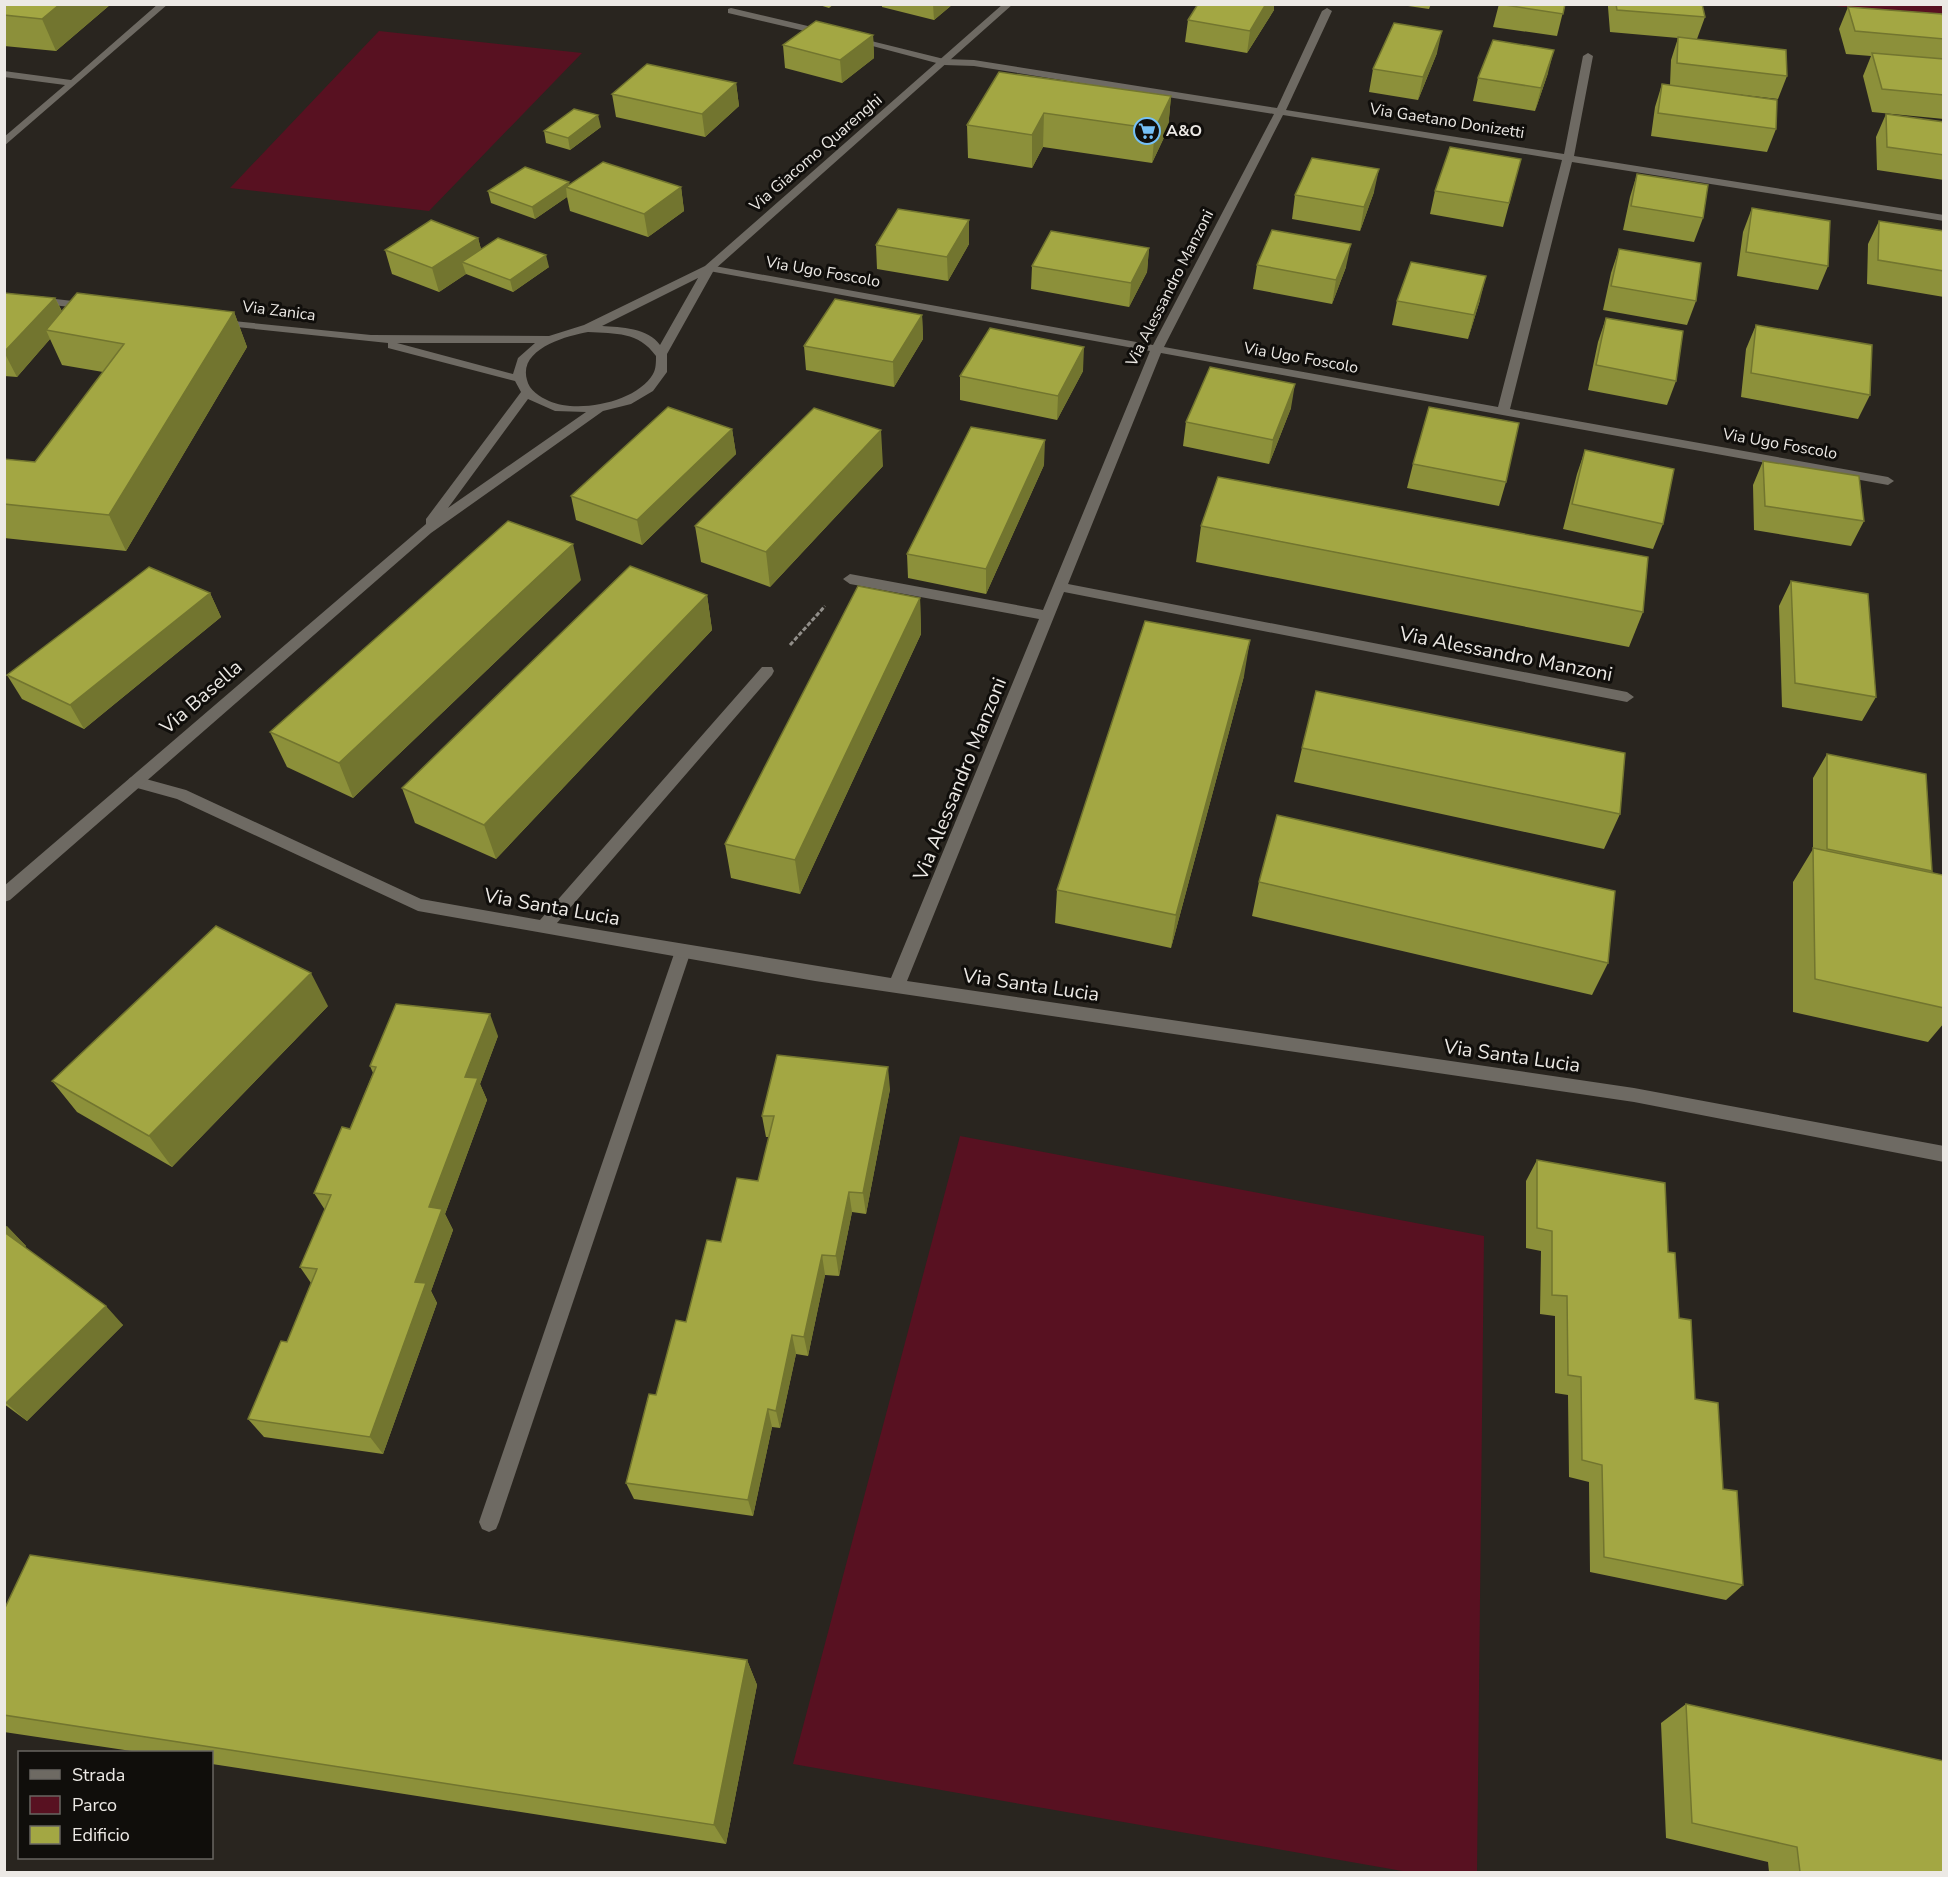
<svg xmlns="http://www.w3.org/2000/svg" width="1948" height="1877" viewBox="0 0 1948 1877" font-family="'Nunito Sans',sans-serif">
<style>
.green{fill:#581121}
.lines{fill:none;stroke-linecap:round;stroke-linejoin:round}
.path{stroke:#918e89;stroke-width:3;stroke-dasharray:4.5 2;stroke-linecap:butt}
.service{fill:#6e6a63;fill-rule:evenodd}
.minor{fill:#6e6a63;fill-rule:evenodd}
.tertiary{fill:#6e6a63;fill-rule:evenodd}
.wall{fill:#8c903a}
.shaded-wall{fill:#72752f}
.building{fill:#a3a743;stroke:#72752f;stroke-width:1.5}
.labels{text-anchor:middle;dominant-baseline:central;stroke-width:6;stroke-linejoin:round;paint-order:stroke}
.far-street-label{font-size:16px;fill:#ece9e5;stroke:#100e0b}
.far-poi-label{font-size:16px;font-weight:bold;fill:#ece9e5;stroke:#100e0b;text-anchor:start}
.street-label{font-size:20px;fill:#ece9e5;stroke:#100e0b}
</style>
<rect width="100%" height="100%" fill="#29251f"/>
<!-- green -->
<path class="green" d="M1824,5H1943V16Z
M379,31L582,53L429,211L230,188Z
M960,1136L1484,1236L1477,1872H1408L793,1764Z"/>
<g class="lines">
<!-- path -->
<path class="path" d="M790,645L825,606"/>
<!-- service -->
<path class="service" d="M683,944L689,946L691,951L499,1522L496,1529L489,1532L482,1529L479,1522L675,951L677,946Z"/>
<!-- minor -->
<path class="minor" d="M158,4H168L4,146V137L65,85L4,77V71L71,80Z
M731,8L829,31L831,33L826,36L728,13V9Z
M1327,8L1332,11L1286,110L1564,154L1583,56L1588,53L1593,56L1574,156L1944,215V221L1572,162L1510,409L1888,477L1894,481L1888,485L1161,353L1068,584L1627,692L1634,697L1627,702L1064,592L907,981L1634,1088L1944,1146V1162L1634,1102L815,981L418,911L177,799L130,786L127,782L130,778L135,776L186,790L421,899L540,920L762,667H772L774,671L772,675L557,923L891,978L1039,619L850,584L843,579L850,574L1043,610L1150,351L709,271L703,268L709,265L1153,345L1274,114L974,66L944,65L846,39L851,36L944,59L974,60L1277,108L1322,11ZM1283,115L1562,160L1498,407L1164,347Z"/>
<!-- tertiary -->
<path class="tertiary" d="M1003,4H1013L714,270L667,354V372L653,391L631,404L603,411L431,533L10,900L4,902V886L426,524V519L521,392L515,381L388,348V343L217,325L213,323V319L371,335L549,336L584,325L705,266ZM698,278L660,345C648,328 621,327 602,326ZM588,332C616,334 638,331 656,356C656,362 656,369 653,374C637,402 578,414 549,401C540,397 529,390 527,380C518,349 566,336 588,332ZM397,343H535L518,358L513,374ZM528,399L555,411L586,412L448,508Z
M4,293L90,303L96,306L90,309L4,300Z"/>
</g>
<!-- wall -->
<path class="wall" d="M4,4H111L56,51L4,46Z
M816,4H834L829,8Z
M882,4H953L934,20L882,7Z
M1198,4H1274V10L1247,53L1185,42L1188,20Z
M1394,4H1431L1429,9Z
M1499,4H1565L1557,36L1493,27Z
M1608,4H1702L1705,17L1697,39L1787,76L1778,99L1718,92L1776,129L1767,152L1651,136L1655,107L1662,84L1670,85L1671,60L1678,38L1610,32L1608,7Z
M1848,7L1944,19V55L1942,59H1944V119L1872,112L1863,76L1871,56L1846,54L1839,29Z
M873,35L874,58L842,83L785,68L783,45Z
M1437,53L1418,100L1369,92L1373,69Z
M999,72L1171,96L1168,129L1152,163L1043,147L1032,168L968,158L967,125Z
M1548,73L1535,111L1473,101L1478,78Z
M736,83L739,106L705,137L616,117L612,94Z
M1886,114L1944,122V180L1877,170L1876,137Z
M601,127L570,150L546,143L544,131Z
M1637,174L1703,218L1694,242L1623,230L1630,197Z
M1515,182L1503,227L1430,214L1435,191Z
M570,184L681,187L684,211L648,237L570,211L567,197L535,219L491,203L488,191Z
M1374,192L1360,231L1292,219L1295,195Z
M1752,208L1828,266L1818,290L1737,276L1743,232Z
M969,220V244L948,281L877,269L876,245Z
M1879,221L1944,231V297L1867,284L1868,244Z
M478,238L481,249L549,267L513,292L466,274L439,292L392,274L385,250Z
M1149,248L1147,272L1129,307L1031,289L1032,266Z
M1619,249L1696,301L1687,325L1603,310L1611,273Z
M1257,265L1346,267L1332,304L1253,289Z
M4,293L55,298L62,311L234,312L247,347L126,551L4,538V459L35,462L103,372L62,365L50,339L17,377L4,376Z
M1480,300L1468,339L1392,325L1397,301Z
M922,315L923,339L894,387L806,370L804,346Z
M1606,318L1676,381L1667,405L1588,390L1598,342Z
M1756,325L1870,395L1858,419L1741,397L1746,349Z
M1083,371L1057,420L960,400V376Z
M1291,408L1269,464L1183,446L1186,422Z
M732,429L736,454L642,545L576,520L571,496Z
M1585,450L1663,524L1653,549L1563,529L1577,474Z
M1763,461L1864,521L1851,546L1754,530L1753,485Z
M1413,464L1506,482L1499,506L1407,488Z
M1044,465L986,594L908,578L907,554Z
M883,466L770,587L701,562L695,526Z
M1201,526L1643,612L1629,647L1196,562Z
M581,580L353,798L287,767L270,732Z
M1791,581L1876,697L1862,721L1782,707L1779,606Z
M210,593L221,617L84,729L22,699L7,675Z
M707,595L712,630L496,859L415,823L402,788Z
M920,598L921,634L800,894L731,878L725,844Z
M1244,676L1171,948L1055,923L1057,890Z
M1302,748L1620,814L1604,849L1294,782Z
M1827,754L1932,871L1931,872L1944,876V1023L1928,1042L1793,1012V882L1813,849V778Z
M1259,882L1608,963L1592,995L1252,916Z
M328,1006L172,1167L77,1112L52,1081Z
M498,1036L480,1084L487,1100L445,1214L453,1230L431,1291L437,1303L383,1454L264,1437L248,1419L287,1342L311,1283L300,1267L325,1210L314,1193L350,1129L373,1073L370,1066Z
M890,1089L866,1214L852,1212L839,1276L825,1275L808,1356L796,1354L780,1428L772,1427L753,1516L634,1499L626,1483L656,1395L721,1242L758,1181L769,1137H766L762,1116Z
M1537,1160L1668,1252L1679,1318L1695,1399L1723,1489L1743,1585L1726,1600L1590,1572L1589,1482L1569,1477L1568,1395L1555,1393V1316L1540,1314L1541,1251L1526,1248V1181Z
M4,1224L26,1246L25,1247L123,1325L27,1421L4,1404Z
M4,1610L747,1660L757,1685L726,1844L212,1764V1752H138L4,1732Z
M1686,1704L1944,1872H1769L1768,1862L1666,1838L1661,1723Z"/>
<!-- shaded-wall -->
<path class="shaded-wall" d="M60,4H111L56,51L42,19Z
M933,4H953L934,20Z
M1266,4H1274V10L1247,53L1250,31Z
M1442,31L1437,53L1418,100L1423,77Z
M873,35L874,58L842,83L840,60Z
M1554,50L1548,73L1535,111L1541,88Z
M736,83L739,106L705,137L702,114Z
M1171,96L1168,129L1152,163L1155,129Z
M1044,113L1043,147L1032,168V135Z
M598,115L601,127L570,150L568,138Z
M1379,169L1374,192L1360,231L1364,207Z
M569,182L571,189L566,187L567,197L535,219L532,207Z
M681,187L684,211L648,237L644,214Z
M969,220V244L948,281L947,257Z
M478,238L484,261L462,262L466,274L439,292L432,268Z
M1351,244L1346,267L1332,304L1336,280Z
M1149,248L1147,272L1129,307L1131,283Z
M546,255L549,267L513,292L510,280Z
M1486,276L1480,300L1468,339L1474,315Z
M55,298L67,322L46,330L50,339L17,377L4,352Z
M234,312L247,347L126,551L109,515Z
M922,315L923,339L894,387L893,362Z
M1084,347L1083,371L1057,420L1058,396Z
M1295,384L1291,408L1269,464L1273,440Z
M732,429L736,454L642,545L637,520Z
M881,430L883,466L770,587L766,552Z
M1045,440L1044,465L986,594V569Z
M573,544L581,580L353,798L339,763Z
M210,593L221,617L84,729L70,705Z
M707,595L712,630L496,859L484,825Z
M920,598L921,634L800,894L795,860Z
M1250,640L1244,676L1171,948L1176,915Z
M311,973L328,1006L172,1167L149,1136Z
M490,1014L498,1036L480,1084L487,1100L445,1214L453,1230L431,1291L437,1303L383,1454L370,1437L415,1282L429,1207L465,1077Z
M888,1067L890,1089L866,1214L863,1193Z
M849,1192L852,1212L839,1276L836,1256Z
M7,1226L26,1246L22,1251L4,1233V1228Z
M822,1255L825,1275L808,1356L804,1337Z
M106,1306L123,1325L27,1421L6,1403Z
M792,1335L796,1354L780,1428L776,1411Z
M768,1409L772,1427L753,1516L748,1500Z
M747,1660L757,1685L726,1844L714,1825Z"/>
<!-- building -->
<path class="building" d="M4,4H60L42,19L4,15Z
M1198,4H1266L1250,31L1188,20Z
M1499,4H1565L1563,14Z
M1616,4H1702L1705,17L1617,10Z
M1848,7L1942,14L1944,19V39L1855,31Z
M816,21L873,35L840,60L783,45Z
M1394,23L1442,31L1423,77L1373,69Z
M1678,37L1786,50L1787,76L1677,63Z
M1493,40L1554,50L1541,88L1478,78Z
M1872,53L1944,59V95L1882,89Z
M647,64L736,83L702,114L612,94Z
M999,72L1171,96L1155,129L1044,113L1032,135L967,125Z
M1662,84L1777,100L1776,129L1658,113Z
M574,109L598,115L568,138L544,131Z
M1886,114L1944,122V155L1887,147Z
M1450,147L1521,159L1509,203L1435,191Z
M1312,158L1379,169L1364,207L1295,195Z
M603,162L681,187L644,214L566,187Z
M525,167L569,182L532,207L488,191Z
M1637,174L1708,185L1703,218L1631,206Z
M1752,208L1830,221L1828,266L1746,252Z
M898,209L969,220L947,257L876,245Z
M431,220L478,238L432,268L385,250Z
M1879,221L1944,231V271L1878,260Z
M1272,230L1351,244L1336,280L1257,265Z
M1051,231L1149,248L1131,283L1032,266Z
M498,238L546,255L510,280L462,262Z
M1619,249L1701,263L1696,301L1611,286Z
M1411,262L1486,276L1474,315L1397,301Z
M4,293L55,298L4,352Z
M77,293L234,312L109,515L4,504V459L35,462L124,344L46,330Z
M835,299L922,315L893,362L804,346Z
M1606,318L1683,331L1676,381L1596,365Z
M1756,325L1872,345L1870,395L1751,373Z
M990,328L1084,347L1058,396L960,376Z
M1210,367L1295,384L1273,440L1186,422Z
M668,407L732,429L637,520L571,496Z
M1429,407L1519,423L1506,482L1413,464Z
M814,408L881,430L766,552L695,526Z
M971,427L1045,440L986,569L907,554Z
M1585,450L1674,469L1663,524L1572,504Z
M1763,461L1859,476L1864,521L1765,506Z
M1218,477L1648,557L1643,612L1201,526Z
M508,521L573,544L339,763L270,732Z
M630,566L707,595L484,825L402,788Z
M149,567L210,593L70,705L7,675Z
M1791,581L1868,594L1876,697L1795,683Z
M858,586L920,598L795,860L725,844Z
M1145,621L1250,640L1176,915L1057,890Z
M1316,691L1625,753L1620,814L1302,748Z
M1827,754L1926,774L1932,871L1827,849Z
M1277,815L1615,891L1608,963L1259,882Z
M1813,848L1943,875L1944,1008L1815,979Z
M216,926L311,973L149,1136L52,1081Z
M396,1004L490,1014L465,1077L478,1078L429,1207L442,1209L415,1282L426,1283L370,1437L248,1419L281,1341L287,1342L317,1269L300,1267L331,1195L314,1193L342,1127L350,1129L376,1067L370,1066Z
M777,1055L888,1067L863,1193L849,1192L836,1256L822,1255L804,1337L792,1335L776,1411L768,1409L748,1500L626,1483L649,1394L656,1395L676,1320L686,1322L707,1240L721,1242L737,1178L758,1181L774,1116H762Z
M1537,1160L1665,1183L1668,1252L1675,1253L1679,1318L1691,1320L1695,1399L1718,1403L1723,1489L1737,1491L1743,1585L1604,1557L1602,1465L1582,1460L1581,1377L1568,1375L1567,1296L1552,1295V1231L1537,1228Z
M4,1232L106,1306L6,1403L4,1402Z
M30,1555L747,1660L714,1825L4,1715V1610Z
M1686,1704L1944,1761V1872H1800L1797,1847L1692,1823Z"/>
<!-- icons -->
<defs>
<symbol id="supermarket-ring" viewBox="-11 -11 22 22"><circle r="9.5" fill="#100e0b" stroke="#75c0f6" stroke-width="1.5"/><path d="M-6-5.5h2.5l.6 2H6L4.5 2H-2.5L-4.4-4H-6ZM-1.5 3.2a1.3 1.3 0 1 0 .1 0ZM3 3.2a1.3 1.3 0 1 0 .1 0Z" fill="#75c0f6"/></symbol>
</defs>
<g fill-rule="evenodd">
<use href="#supermarket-ring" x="1132" y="116" width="30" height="30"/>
</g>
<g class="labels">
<!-- far-street labels -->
<g class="far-street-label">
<text transform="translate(1447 121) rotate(9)">Via Gaetano Donizetti</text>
<text transform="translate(816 153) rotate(-41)">Via Giacomo Quarenghi</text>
<text transform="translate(823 272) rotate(10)">Via Ugo Foscolo</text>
<text transform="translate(1170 288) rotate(-63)">Via Alessandro Manzoni</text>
<text transform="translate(279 311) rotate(7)">Via Zanica</text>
<text transform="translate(1301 358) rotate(10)">Via Ugo Foscolo</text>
<text transform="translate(1780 444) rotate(10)">Via Ugo Foscolo</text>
</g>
<!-- far-poi labels -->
<g class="far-poi-label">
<text x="1166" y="131">A&amp;O</text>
</g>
<!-- street labels -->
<g class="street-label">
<text transform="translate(1506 654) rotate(11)">Via Alessandro Manzoni</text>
<text transform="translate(201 697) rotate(-41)">Via Basella</text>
<text transform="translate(960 779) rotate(-68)">Via Alessandro Manzoni</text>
<text transform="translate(552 907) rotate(10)">Via Santa Lucia</text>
<text transform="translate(1031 985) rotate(8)">Via Santa Lucia</text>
<text transform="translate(1512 1056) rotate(8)">Via Santa Lucia</text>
</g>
</g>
<!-- border -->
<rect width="1948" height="1877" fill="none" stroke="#ece9e5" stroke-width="12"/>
<!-- legend -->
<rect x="18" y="1751" width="195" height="108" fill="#100e0b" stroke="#686662" stroke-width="1.5"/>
<rect x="30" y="1770" width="30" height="9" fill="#6e6a63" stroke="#686662" stroke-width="1.5"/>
<text x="72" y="1781" font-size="18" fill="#ece9e5">Strada</text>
<rect x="30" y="1796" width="30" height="18" fill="#581121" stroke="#686662" stroke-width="1.5"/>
<text x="72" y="1811" font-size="18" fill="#ece9e5">Parco</text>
<rect x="30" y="1826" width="30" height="18" fill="#a3a743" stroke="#686662" stroke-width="1.5"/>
<text x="72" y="1841" font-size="18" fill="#ece9e5">Edificio</text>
</svg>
